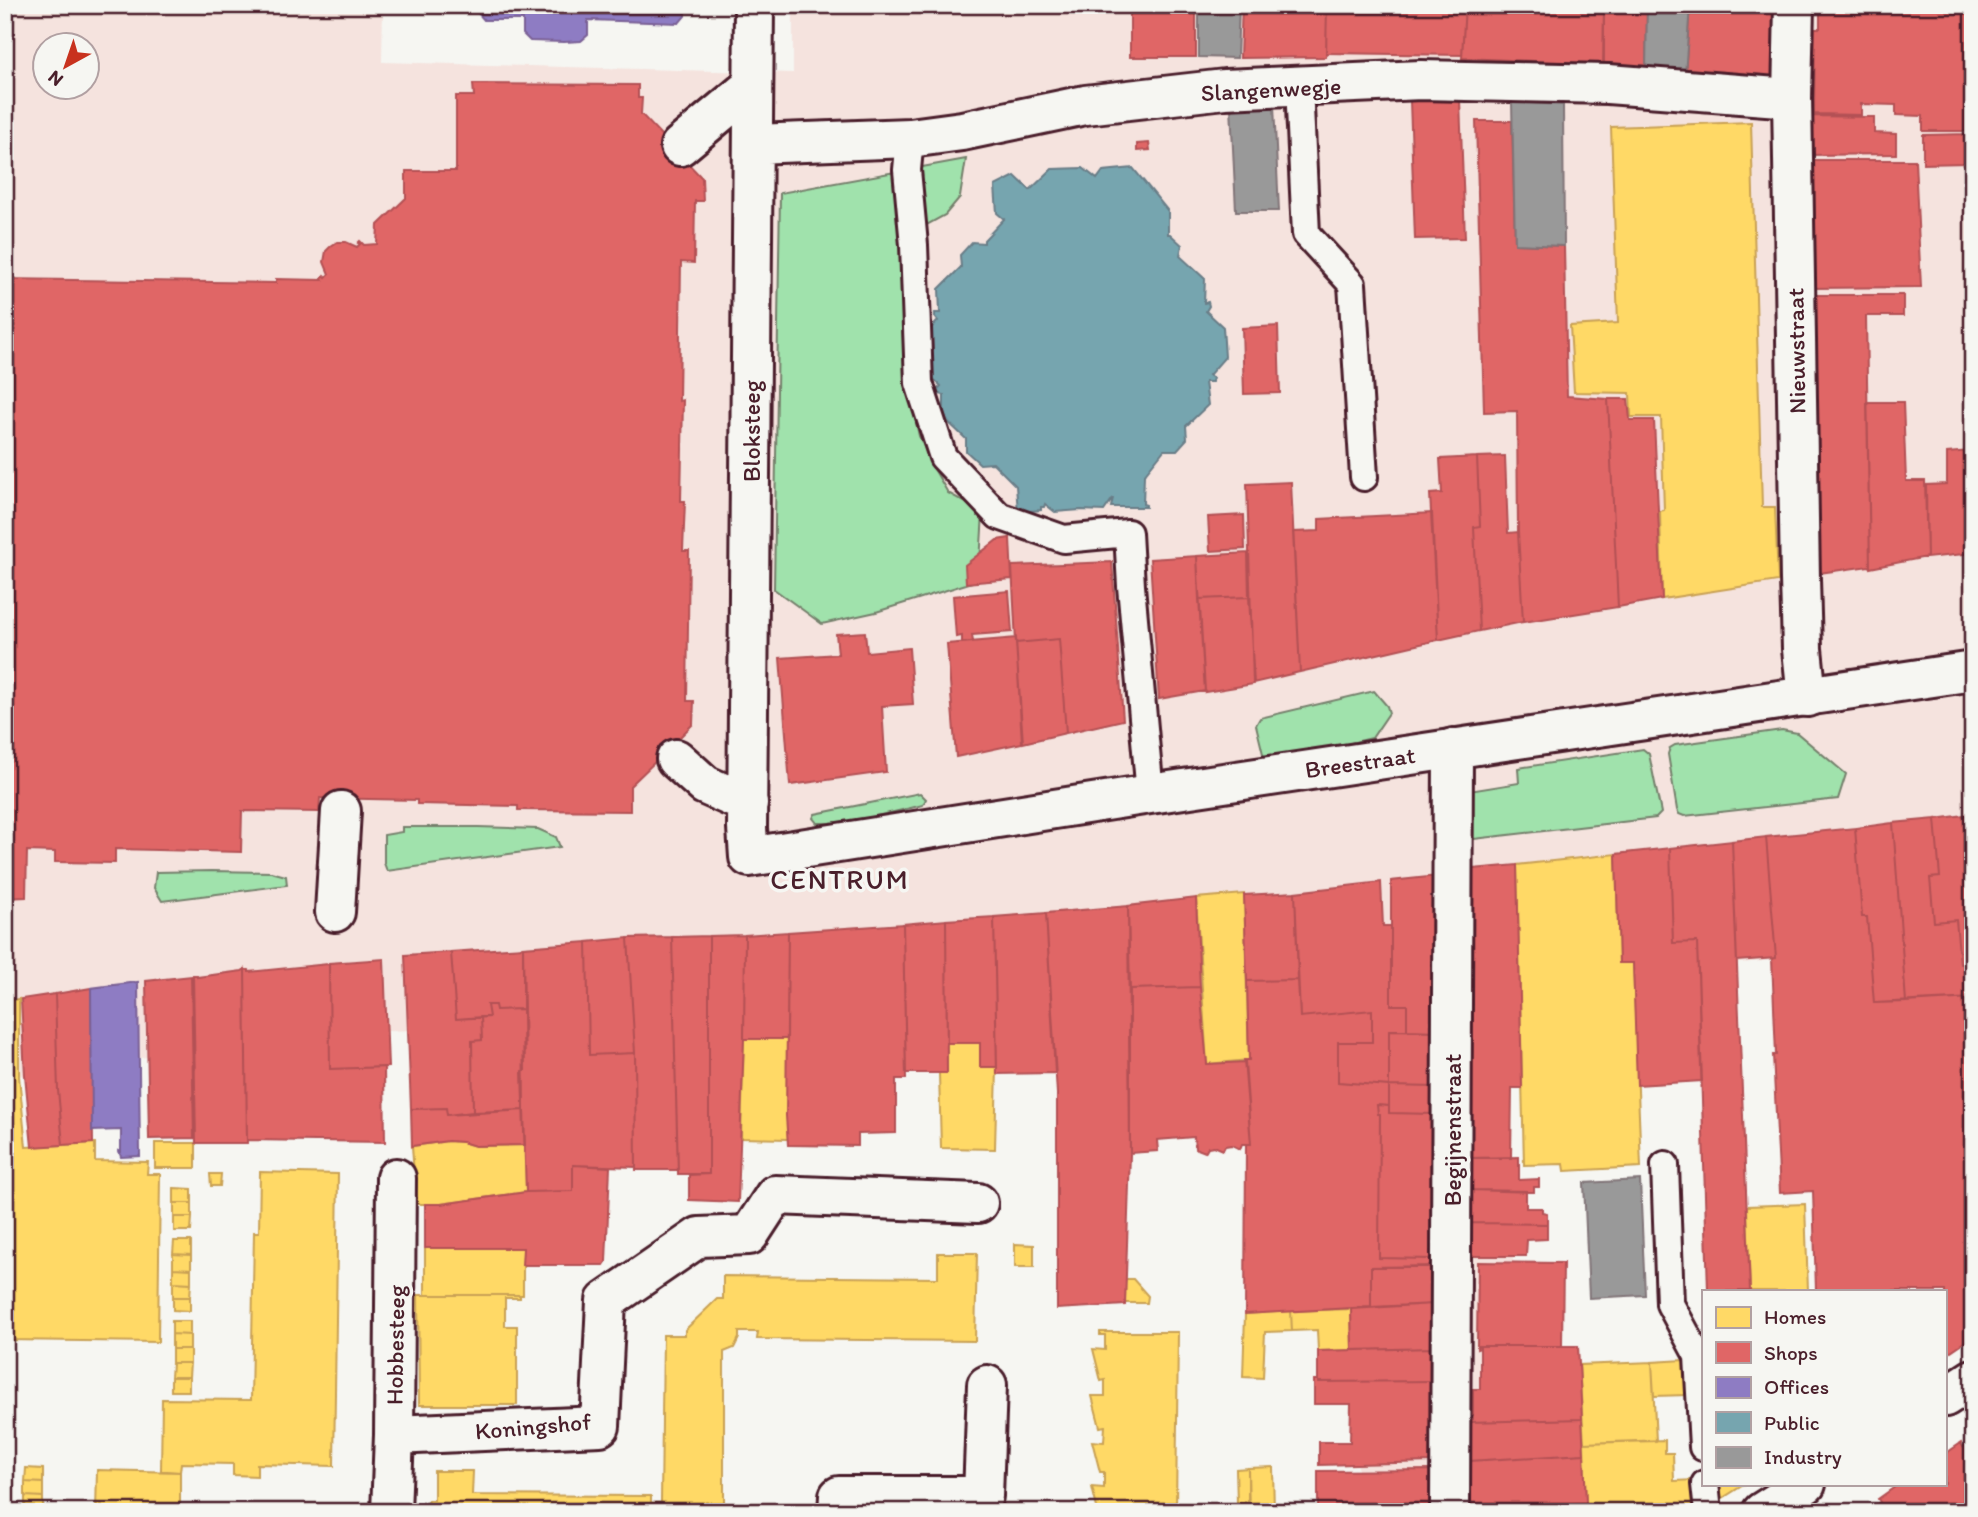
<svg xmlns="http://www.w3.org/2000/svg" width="1978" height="1517" viewBox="0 0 1978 1517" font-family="Itim,sans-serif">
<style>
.built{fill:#f5e3de;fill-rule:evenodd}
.green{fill:#a0e2ac;stroke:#75806c;stroke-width:2}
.homes{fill:#ffd966;stroke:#c9a154;stroke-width:2}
.shops{fill:#e06666;stroke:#b35154;stroke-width:2}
.offices{fill:#8e7cc3;stroke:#7a6095;stroke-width:2}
.public{fill:#76a5af;stroke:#697d87;stroke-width:2}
.industry{fill:#999;stroke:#817478;stroke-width:2}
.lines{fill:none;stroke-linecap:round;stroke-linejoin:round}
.service-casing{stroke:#4a1f2b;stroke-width:32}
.pedestrian-casing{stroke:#4a1f2b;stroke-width:44}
.minor-casing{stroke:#4a1f2b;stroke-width:44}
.tertiary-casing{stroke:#4a1f2b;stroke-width:44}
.service{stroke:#f6f6f2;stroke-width:26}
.pedestrian{stroke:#f6f6f2;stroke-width:38}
.minor{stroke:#f6f6f2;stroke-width:38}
.tertiary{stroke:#f6f6f2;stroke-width:38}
.labels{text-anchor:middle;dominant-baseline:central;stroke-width:7;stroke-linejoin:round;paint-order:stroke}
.street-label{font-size:24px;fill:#4a1f2b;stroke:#f6f6f2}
.quarter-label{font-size:28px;letter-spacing:2px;fill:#4a1f2b;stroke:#f6f6f2}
</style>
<rect width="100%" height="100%" fill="#f6f6f2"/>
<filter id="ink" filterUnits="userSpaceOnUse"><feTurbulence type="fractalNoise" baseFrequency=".0143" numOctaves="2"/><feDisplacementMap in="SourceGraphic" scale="14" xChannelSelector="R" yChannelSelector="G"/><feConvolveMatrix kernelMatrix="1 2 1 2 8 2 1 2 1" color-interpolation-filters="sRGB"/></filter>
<g filter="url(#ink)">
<!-- built -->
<path class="built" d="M5,5H383L382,62L793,73V5H1973V939L1820,956L1505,984L1520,1512H1360L1336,1000L1271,1011L974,1019L767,1015L296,1035L5,1078ZM46,46H88V88H46Z"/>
<!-- green -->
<path class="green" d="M966,159L960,197L945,215L908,235L907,382L919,436L934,469L948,493L983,512L979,580L876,612L822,624L774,589L780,193Z
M1374,691L1387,706L1389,713L1372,738L1321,750L1264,758L1256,725L1260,718Z
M1782,730L1797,733L1846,774L1838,799L1684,816L1679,814L1677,810L1668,754L1670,748L1675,745Z
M1643,749L1649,754L1661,813L1656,818L1474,839L1463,829L1469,791L1519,783L1518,768Z
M920,793L926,799L923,805C889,813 853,824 817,823L813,818L815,814Z
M402,827H478L538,829L556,837L560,847L387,871L384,863V835L402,832Z
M212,871L271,872L286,876L287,885L162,901L154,888L156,872Z"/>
<!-- homes -->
<path class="homes" d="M1701,5H1774V8Z
M1751,122L1762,507H1775L1778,581L1662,599L1660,511L1664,510L1661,417H1631L1630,393L1574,392L1570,326L1618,323L1611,127Z
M1616,854L1619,963H1633L1641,1167L1565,1171L1564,1164L1524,1165L1517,865Z
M1244,894L1249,1060L1207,1064L1196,898Z
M19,999V1076L26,1147L95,1143V1161L148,1162L147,1174H160L158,1342L5,1340V1001Z
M744,1039H787L788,1139L741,1138Z
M947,1043H980V1067H997L995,1149L941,1148L939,1073H947Z
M448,1141L462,1142L475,1146L525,1145L526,1192L441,1204H416L412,1146Z
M155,1143H196V1168H155Z
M260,1172L338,1174L334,1466L257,1464V1476L233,1475V1464L181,1463L180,1472L161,1471L162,1399L251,1400L254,1232H259Z
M210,1174H221L220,1186H211Z
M174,1188L192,1189V1203H174Z
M174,1203H192V1217H174Z
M1805,1204L1808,1291H1750L1747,1206Z
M174,1217H192L191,1231H174Z
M174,1241H191V1255L173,1254Z
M1015,1244L1034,1245V1267H1015Z
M425,1248H523V1295H425Z
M938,1253H977L975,1341L757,1339L758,1332H739V1338L734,1348L724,1352V1512H423L428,1500H434V1471H473L472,1495L651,1496V1503H661L663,1335H685V1330L717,1299H723V1276L938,1278Z
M173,1254L191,1255V1269L173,1268Z
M173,1268L191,1269V1283L173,1282Z
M1125,1279H1133L1148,1296L1147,1303H1125Z
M173,1282L191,1283L190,1297H173Z
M418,1295H520V1298H505V1326H517V1405H419Z
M173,1297H190V1311L173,1310Z
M1351,1309L1352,1350L1318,1351L1317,1330L1292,1331L1291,1311Z
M1291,1311L1292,1331L1265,1332L1263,1378L1243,1377L1245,1314Z
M172,1321H190V1335L172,1334Z
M1100,1332H1178L1176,1512H1098L1092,1487L1104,1488V1472H1100L1092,1441L1104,1442L1105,1426L1100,1427L1092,1396H1105V1380L1101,1381L1093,1349L1105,1350V1335H1100Z
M172,1334L190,1335V1349H172Z
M172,1349H190V1363H172Z
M1684,1360L1688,1395L1654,1396L1652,1362Z
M1652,1362L1656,1441L1584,1443L1579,1365Z
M172,1363H190L189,1377H171Z
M171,1377H189V1391H171Z
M1665,1440V1453H1673L1674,1481L1695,1480L1697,1512H1586L1584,1443Z
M1273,1467L1274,1512H1249L1248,1468Z
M26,1468L43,1469V1483L25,1482Z
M1248,1468V1503H1237L1236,1469Z
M97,1470L180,1472V1512H96Z
M25,1482L43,1483V1497L25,1496Z
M1715,1484H1745L1718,1501Z
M25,1496L43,1497V1511L25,1510Z
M1586,1503V1512H1542L1541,1506Z"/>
<!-- shops -->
<path class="shops" d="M1130,5H1196V57H1130Z
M1242,5H1327L1326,57L1240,58Z
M1327,5H1465L1462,55L1326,53Z
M1465,5H1604L1603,64L1462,58Z
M1604,5H1647L1646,72L1604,68Z
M1690,5L1774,8L1775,77L1685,75Z
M1820,5H1973V155H1968L1969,131H1923V116L1896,115V105L1861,104V115L1814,114L1815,28H1820Z
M473,84L638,85V98H642L641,114L702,178L703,201H695L694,263L681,262L679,401L683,400L681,501H685L683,551H689L687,701H694L693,724L677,740L680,747L658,759L630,786V811L518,810V806L417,804V800L320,798L319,812L242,811L241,852L115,849V863L55,862V852L27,851L26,897L5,898V279L276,283V279L323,280L322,278L324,275L326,277L329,274L324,262L326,251L331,246L337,242H346L357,247L360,244L358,243L360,241L364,245L377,244L378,225L406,198V171H456V96H474Z
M1460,100L1465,238L1415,239L1410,101Z
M1810,116L1874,117V133L1896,134V154L1809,155Z
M1476,121H1512L1515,244L1564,246L1567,396L1608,399L1618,607L1523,622L1518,532L1517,411L1484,412Z
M1968,134V163L1923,164V135Z
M1149,143L1150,150L1137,151V144Z
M1813,160H1915L1921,287L1812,288Z
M1813,295H1903V316H1866L1870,568L1869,566L1819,573Z
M1972,313H1973V512L1970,314Z
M1278,326L1280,393L1244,394L1242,328Z
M1608,399H1628L1630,420H1654L1662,599L1618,607Z
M1867,402H1903L1906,481H1925L1927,557L1870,568Z
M1971,451L1973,553L1927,558L1926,485L1947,484V453Z
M1505,456L1508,533L1518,532L1523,622L1479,631L1474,527L1480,526L1477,457Z
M1477,457L1480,526L1474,527L1479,631L1438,640L1430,494L1442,493L1440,459Z
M1291,482L1300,672L1253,683L1247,484Z
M1432,513L1438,640L1300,672L1293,532L1319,531V519Z
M1244,515L1245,549L1210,551L1208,517Z
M1010,538L1012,579L966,583L965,565L997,540Z
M1248,553L1249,597L1199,599L1197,556Z
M1197,556L1205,691L1159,699L1150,559Z
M1112,562L1123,720L1066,733L1059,639L1016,643L1012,566Z
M1009,591L1012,632L972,635L973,642L962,643V636L956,637L953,596Z
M1249,597L1254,684L1205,692L1199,599Z
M865,632L867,652L909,648L913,704L882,706L886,772L790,785L780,658L838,654L836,634Z
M1016,638L1022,743L956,757L947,644Z
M1059,639L1066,733L1023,743L1016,643Z
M1972,814L1973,963L1960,964L1956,920L1934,922L1930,878L1940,877L1935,819Z
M1935,819L1940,877L1930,878L1934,922L1956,920L1960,964L1973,963V998L1906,1002L1893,823Z
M1893,823L1906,1002L1874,1003L1867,917H1862L1855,828Z
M1855,828L1862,917H1867L1874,1003L1973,998V1336L1945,1355V1291H1816L1813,1191L1780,1193L1773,1055H1776L1772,959L1776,958L1766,837Z
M1766,837L1776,958L1737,961L1732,841Z
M1732,841L1750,1291H1708L1697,942L1673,943L1670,848Z
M1670,848L1673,943L1697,942L1702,1081L1637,1085L1633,963H1619L1616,854Z
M1517,865L1522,1088H1512L1511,1158H1471L1473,869Z
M1437,876V1031L1407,1030V1005H1391V881Z
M1381,882L1383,926H1391V1005H1407V1030H1389V1086L1338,1082V1042H1372V1010L1300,1017L1295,892Z
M1295,892L1298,980L1247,981L1244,895Z
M1196,898L1200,987L1130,989L1128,906Z
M1128,906L1130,1154L1125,1305L1057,1309V1094L1046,913Z
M1046,913L1055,1073L997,1074L994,917Z
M994,917L997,1067H980V1043H947L946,920Z
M946,920L947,1073H906L903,924Z
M903,924L906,1079H896V1133L858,1134V1146L788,1145L786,1116L788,932Z
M788,932L787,1039H744L745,935Z
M745,935L744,1038L738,1202L689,1200V1175L709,1174V936Z
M709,936V1174H678L672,937Z
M672,937L678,1170H636L635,1053L628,938Z
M628,938L635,1053L589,1055L587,942Z
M587,942L589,1055L635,1053L636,1167L573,1165V1191L526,1192L522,1071H525L523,947Z
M523,947V1009L496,1010L495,1005H487L489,1017L456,1019L451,952Z
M451,952L456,1019L481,1017L482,1040L472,1041L473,1112L447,1115L446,1108L411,1109L405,955Z
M384,959L388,1067L330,1069L329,963Z
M328,964L329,965L330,1069L384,1067L385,1142L247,1140L245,969L249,970V972Z
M245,969L247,1143H196L193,975H197V977L242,971Z
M191,976L194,1138L149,1139L146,981Z
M1298,980L1300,1017L1372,1010V1042H1338V1082L1389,1086V1106L1377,1105L1378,1114H1380L1379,1258L1431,1259V1267H1371V1307L1245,1314L1246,1144H1251L1244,1060H1249L1247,981Z
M1200,987L1207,1064L1245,1062L1251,1144H1242L1240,1149L1232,1145L1225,1146L1223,1150L1214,1146L1208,1147L1205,1152L1195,1148L1194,1137L1157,1140L1158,1151L1130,1153V989Z
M91,988L93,1143L63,1145L58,1090L55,994Z
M55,994L58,1090L63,1145L32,1147L25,1075L21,999Z
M487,1005H495L496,1010L523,1009L524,1110L473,1112L472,1041L482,1040L481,1017H489Z
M1389,1030L1437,1031L1436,1087L1389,1086Z
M1389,1086L1436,1087V1114L1389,1113Z
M1377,1105L1389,1106V1113L1434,1114L1431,1259L1379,1258L1380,1114H1378Z
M446,1108L447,1115L524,1110L525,1145L475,1146L462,1142L448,1141L412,1146L411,1109Z
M1519,1157V1180L1539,1179V1187H1534V1192L1471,1190V1158Z
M573,1165L610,1167L606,1262L604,1265H522L523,1248H425V1204H441L526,1192L573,1191Z
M1471,1190L1526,1191V1208H1542V1212L1547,1213V1224L1471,1223Z
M1471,1223L1547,1224V1239L1527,1240L1526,1256H1470Z
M1478,1262L1563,1263L1562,1346H1477Z
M1434,1266V1304L1371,1307V1267Z
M1434,1304V1348L1352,1350L1351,1309Z
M1477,1346H1578L1582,1419L1470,1422L1469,1419H1473V1389H1480V1348L1477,1349Z
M1434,1348L1435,1381L1318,1382V1351Z
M1314,1380H1318V1382L1435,1381L1433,1462L1319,1465V1442H1350L1351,1404H1314Z
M1582,1419L1584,1454L1470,1461V1422Z
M1973,1441V1512H1857L1865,1507L1868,1510L1880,1502L1878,1499L1899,1484H1945V1454L1961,1443L1963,1447Z
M1584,1454L1586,1503L1469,1511V1461Z
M1432,1470L1431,1512H1318V1471Z
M1541,1506L1542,1512H1470V1510Z"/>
<!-- offices -->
<path class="offices" d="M470,5H697L691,11H685V16L679,23L588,20V35L581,41L564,42L530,41L523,34V20H484L478,13L477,7Z
M138,982L140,1156L121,1157L119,1151L121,1152V1130L92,1131L91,988Z"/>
<!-- public -->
<path class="public" d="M1083,168L1097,179L1103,171L1133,168L1168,211V234H1170L1182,245L1180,256L1205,279L1204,303L1208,302L1209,306L1206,311L1223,327L1225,357L1209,375L1213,378L1212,382H1205L1208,405L1186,426L1187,439L1177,450H1164L1144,475L1143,504L1146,505V507H1111L1113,498L1104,511L1081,510L1055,512L1045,504L1044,507H1041V510L1018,512L1016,486L993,463L980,464L966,451V439L944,418V395L939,394L937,390L941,386L924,370L922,338L938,321L935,317V313H940L939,289L961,267L960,255L972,242L984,243V240L1004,219L997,213L995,186L1015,176L1030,190L1052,169Z"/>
<!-- industry -->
<path class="industry" d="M1199,5H1239L1237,58L1199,57Z
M1647,5H1690L1685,75L1646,72Z
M1512,102L1563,105L1564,246L1515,244Z
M1274,105L1279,211H1236L1231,107Z
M1640,1180L1645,1295L1589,1298L1584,1183Z"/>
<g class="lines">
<defs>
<path id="service" d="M1299,86L1306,234L1352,284L1364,477
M910,138L907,170L914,245L919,383L943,457L999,516L1064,539L1128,533L1131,586L1150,794
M1665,1165L1670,1304L1698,1356L1703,1447
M1705,1484L1708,1512"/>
<path id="pedestrian" d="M1794,5L1792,98L1800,579L1802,649L1807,697
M680,146L753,85
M676,759L705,785L748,804
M335,912L341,811
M1450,1512L1453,748"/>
<path id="minor" d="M754,5L747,828L749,857L1150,794L1973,671
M753,144L910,138L962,131L1085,105L1225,89L1421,80L1608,84L1792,98
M394,1435L600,1426L606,1301L699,1237L749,1235L775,1195L978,1203
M391,1512L394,1435L396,1178
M838,1512L839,1496H983L987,1385"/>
<path id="tertiary" d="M1945,1397L1973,1379
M1762,1512L1806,1484"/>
</defs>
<!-- service casing -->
<use href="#service" class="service-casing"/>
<!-- pedestrian casing -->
<use href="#pedestrian" class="pedestrian-casing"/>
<!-- minor casing -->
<use href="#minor" class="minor-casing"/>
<!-- tertiary casing -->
<use href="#tertiary" class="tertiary-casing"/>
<!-- service -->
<use href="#service" class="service"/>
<!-- pedestrian -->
<use href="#pedestrian" class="pedestrian"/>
<!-- minor -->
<use href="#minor" class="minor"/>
<!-- tertiary -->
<use href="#tertiary" class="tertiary"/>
</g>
</g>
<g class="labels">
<!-- street labels -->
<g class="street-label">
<text transform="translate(1271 89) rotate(-3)">Slangenwegje</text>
<text transform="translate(1796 351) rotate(-91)">Nieuwstraat</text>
<text transform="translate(751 431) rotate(-90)">Bloksteeg</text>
<text transform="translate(1360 762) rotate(-8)">Breestraat</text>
<text transform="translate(1452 1130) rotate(-90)">Begijnenstraat</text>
<text transform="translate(395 1345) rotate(-89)">Hobbesteeg</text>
<text transform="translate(533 1426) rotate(-5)">Koningshof</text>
</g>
<!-- quarter labels -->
<g class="quarter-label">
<text x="840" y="879">CENTRUM</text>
</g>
</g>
<!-- margin -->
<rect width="1978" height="1517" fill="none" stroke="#f6f6f2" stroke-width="28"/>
<rect x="14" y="14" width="1950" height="1489" fill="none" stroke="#4a1f2b" stroke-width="2.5" filter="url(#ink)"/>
<!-- legend -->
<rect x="1702" y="1290" width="245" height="196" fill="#f6f6f2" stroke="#b1a0a2" stroke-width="2"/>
<rect x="1716" y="1307" width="35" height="21" fill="#ffd966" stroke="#b1a0a2" stroke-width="2"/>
<text x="1764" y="1324" font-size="21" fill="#4a1f2b">Homes</text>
<rect x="1716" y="1342" width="35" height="21" fill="#e06666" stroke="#b1a0a2" stroke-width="2"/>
<text x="1764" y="1360" font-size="21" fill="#4a1f2b">Shops</text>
<rect x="1716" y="1377" width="35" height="21" fill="#8e7cc3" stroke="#b1a0a2" stroke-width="2"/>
<text x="1764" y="1394" font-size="21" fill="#4a1f2b">Offices</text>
<rect x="1716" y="1412" width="35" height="21" fill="#76a5af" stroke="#b1a0a2" stroke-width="2"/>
<text x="1764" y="1430" font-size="21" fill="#4a1f2b">Public</text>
<rect x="1716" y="1447" width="35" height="21" fill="#999999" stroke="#b1a0a2" stroke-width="2"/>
<text x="1764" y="1464" font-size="21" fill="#4a1f2b">Industry</text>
<!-- north arrow -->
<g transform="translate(66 66) rotate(220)"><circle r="33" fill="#f6f6f2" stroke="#b1a0a2" stroke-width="2"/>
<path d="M0-5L12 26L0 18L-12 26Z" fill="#c8321e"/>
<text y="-10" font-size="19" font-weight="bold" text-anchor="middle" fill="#4a1f2b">N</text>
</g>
</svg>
